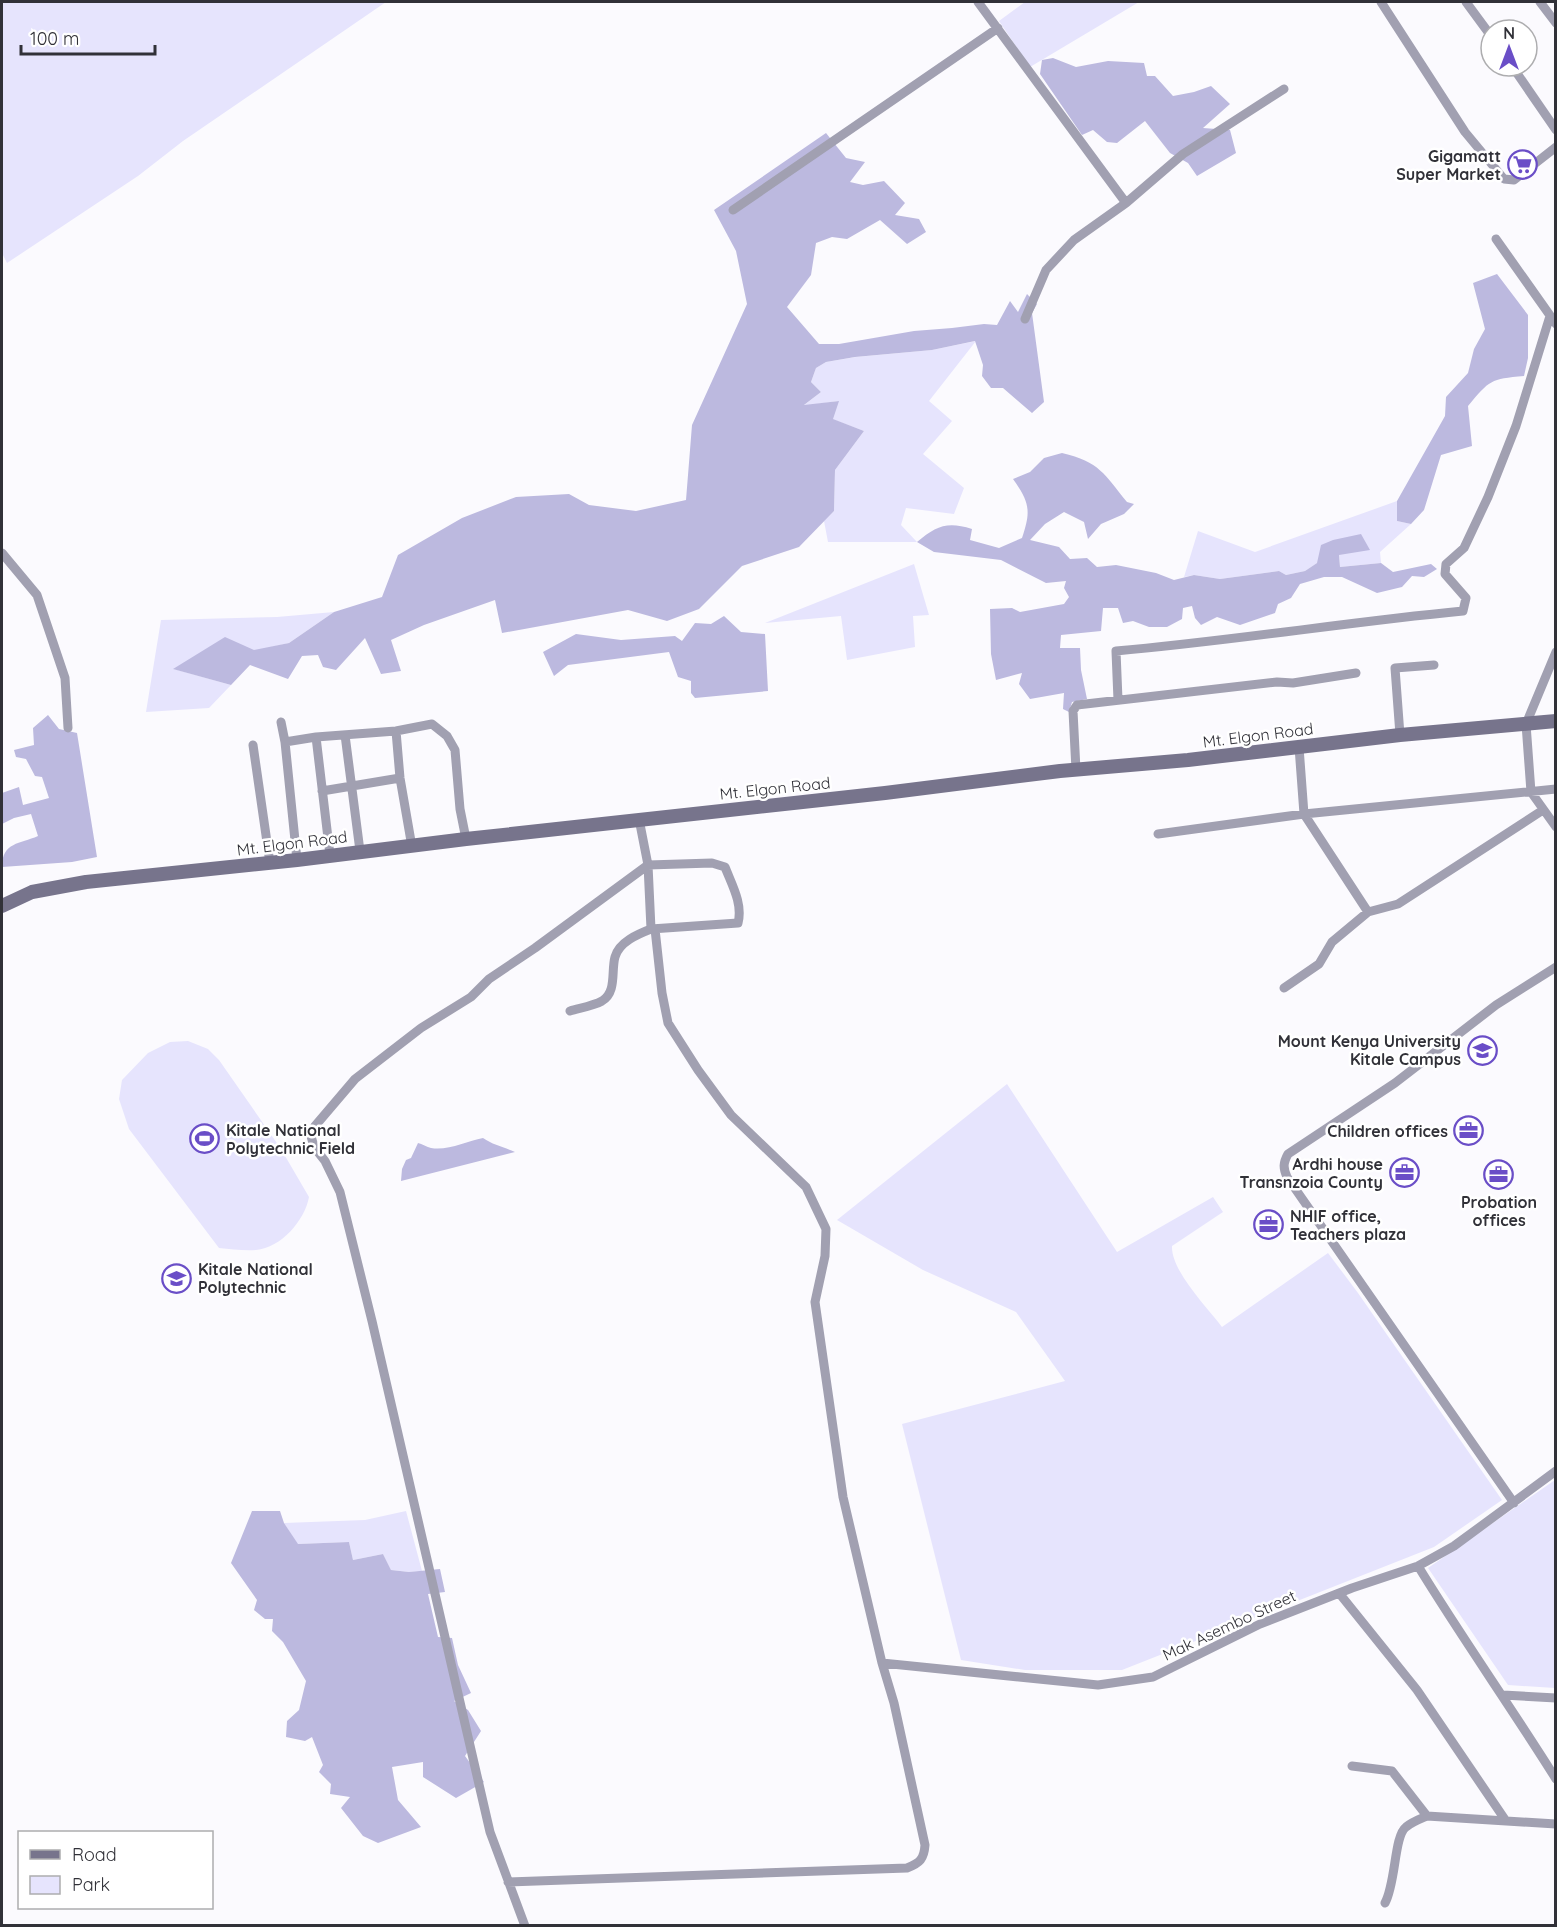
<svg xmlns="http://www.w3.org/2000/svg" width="1557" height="1927" viewBox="0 0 1557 1927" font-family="Quicksand,sans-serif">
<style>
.green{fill:#e6e4fd}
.forest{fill:#bcb9df}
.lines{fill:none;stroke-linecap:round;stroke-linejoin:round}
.street{stroke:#a1a0b1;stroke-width:9}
.secondary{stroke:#77748c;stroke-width:14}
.labels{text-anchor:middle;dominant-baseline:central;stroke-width:5;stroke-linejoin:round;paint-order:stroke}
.poi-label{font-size:16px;font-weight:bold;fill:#313138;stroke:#fff;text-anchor:end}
.street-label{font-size:16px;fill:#313138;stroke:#fff}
</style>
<rect width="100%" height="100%" fill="#fbfafe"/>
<!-- green -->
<path class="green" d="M2,2H386L183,141L138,176L7,263L2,253Z
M1025,2H1139L1030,67L999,21Z
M976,341L929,401L952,421L923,454L964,488L954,514L906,508L901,525L917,542H828L824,521L834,511L835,470L864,431L832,419L838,401L803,406L821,392L811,382L816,368L826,362L856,357L932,350Z
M1397,501V521L1411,524L1380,552L1381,563L1340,567L1339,555L1361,534L1305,571L1286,575L1279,571L1220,579L1194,575L1184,577L1198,531L1255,552Z
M914,564L929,615L913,616L915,647L847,660L841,616L765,623Z
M334,612L289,643L174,669L231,685L209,708L146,712L161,620L277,617Z
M188,1041L208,1049L219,1060L281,1149L309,1197C305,1220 281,1248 256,1250C244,1251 231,1249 219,1248L129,1129L119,1099L122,1080L148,1053L170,1042Z
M1007,1084L1117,1252L1213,1197L1223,1212L1172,1246C1171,1271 1207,1307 1222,1327L1328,1253L1358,1293L1502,1500L1434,1547L1122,1670H1025L961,1660L902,1424L1065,1381L1016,1312L923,1270L837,1220Z
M1555,1480V1688L1508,1685L1428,1568Z
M406,1511L422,1571L409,1572L391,1570L383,1554L353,1560L349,1542L297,1544L284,1523L365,1520Z"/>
<!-- forest -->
<path class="forest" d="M1053,58L1076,67L1108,61L1144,63L1147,76H1155L1173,96L1194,92L1211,86L1230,104L1203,128L1230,130L1236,153L1197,176L1188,163L1170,153L1145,121L1117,143L1107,142L1093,130L1082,135L1040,74L1042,60Z
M826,133L846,158L865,162L850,182L863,185L884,181L905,203L895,215L919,219L926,232L907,244L880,220L847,239L832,237L816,243L811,275L787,307L819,344H839L914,331L952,328L984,324L997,325L1010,301L1018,312L1027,294L1037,304L1032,313L1044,402L1032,413L1003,388H991L982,376L983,365L975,341L932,350L855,357L826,362L816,368L811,382L821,392L804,405L839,401L833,419L864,431L835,470L834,511L799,547L742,566L699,609L667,621L628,610L502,633L495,600L424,625L391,640L401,671L381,674L365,638L336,670L323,667L318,655L302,656L288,679L250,665L231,685L173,669L225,637L254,650L289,643L334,612L382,597L398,555L462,518L516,497L569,494L589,505L636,511L686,500L692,425L747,304L736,251L714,210Z
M1497,274L1528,315V358L1524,376C1490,379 1490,380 1468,406L1472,446L1441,455L1424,510L1411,524L1397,521V501L1445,416L1446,397L1468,373L1474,349L1485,329L1473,283Z
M1062,453C1100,462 1104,474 1127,502L1134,504L1124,514L1101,524L1088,539L1084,522L1064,512L1045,524L1030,540L1059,547L1070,559L1087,558L1097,567L1116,565L1156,573L1174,580L1194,575L1220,579L1279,571L1286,575L1305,571L1317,563L1321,545L1333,540L1361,534L1370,550L1339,555L1340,567L1381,563L1393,572L1431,564L1437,569L1424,577L1412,576L1402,587L1377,593L1342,577H1324L1300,584L1291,598L1278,604L1275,613L1240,625L1217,617L1201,625L1195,618L1192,606L1183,608L1182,619L1167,627H1149L1133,621L1123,623L1118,608H1103L1101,631L1061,635L1060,648H1080L1081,670L1087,699L1072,702L1069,712L1063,709L1064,693L1030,699L1019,684L1022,673L996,680L991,654L990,609L1012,608L1020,612L1064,604L1069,597L1064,588L1066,581L1046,583L1001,560L934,552L917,542C936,526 947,521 972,529L970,540L999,548L1022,538C1031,511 1030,503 1013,479L1030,472L1044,458Z
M724,616L741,632L765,634L768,691L695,698L691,693V681L678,677L669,652L568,665L554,676L543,652L576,634L621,640L675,636L682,641L695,623L711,624Z
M48,715L59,729L77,733L97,857L72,862L2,867C2,842 20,844 38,836L31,814L14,818L2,824V793L19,787L23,805L49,798L42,777L35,776L26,759L16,757L14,750L34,745L33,728Z
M483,1138C493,1145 504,1147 515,1152L401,1181L402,1169L406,1160L411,1158L418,1143C422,1144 427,1147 431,1148C448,1151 467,1141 483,1138Z
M252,1511H280L284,1523L298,1544L349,1542L353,1560L383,1554L391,1570L409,1572L440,1569L445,1592L428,1594L438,1637L452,1638L458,1665L471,1693L454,1701L468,1710L481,1731L465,1756L484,1782L456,1798L423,1777V1762L392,1767L398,1800L421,1827L378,1843L363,1836L341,1808L350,1797L330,1794L331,1784L319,1772L323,1765L312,1737L305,1741L286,1737L287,1721L299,1710L306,1681L283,1642L272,1631L273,1619H265L254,1610L257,1600L231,1563Z"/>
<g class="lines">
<!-- street -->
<path class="street" d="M978,2L1126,203L1183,154L1284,89
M1381,2L1465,132L1504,179L1514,180L1556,147
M1466,2L1491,36
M1540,2L1556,23
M1512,66L1556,130
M733,210L998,28
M1496,239L1556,324
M1025,319L1046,270L1074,240L1126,203
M2,553L37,595L65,678L68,728
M1556,652L1526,724L1531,792L1556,827
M1118,700L1116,651C1232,641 1347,622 1463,611L1466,598L1445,574L1446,564L1464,548L1488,497L1516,426L1550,316
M281,722L285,742L297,860
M396,731L400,778L412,847
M345,735L360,851
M1400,735L1395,668L1434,665
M285,742L316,737
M253,745L270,863
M1299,747L1304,814L1556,789
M1076,770L1073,711L1077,705L1277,682L1293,683L1356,673
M322,791L400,778
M1158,834L1304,814L1368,912L1398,904L1543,810
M330,855L316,737L396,731L432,724L447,736L455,750L460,809L466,839
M1284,988L1319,964L1332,942L1368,912
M570,1011C580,1008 593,1006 602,1001C617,992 611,971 615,957C619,942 638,934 651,929L648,865L639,819
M1514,1503L1287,1177C1283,1168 1283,1163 1288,1154L1395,1083L1496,1005L1556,967
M1418,1566C1462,1638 1511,1707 1556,1779
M1339,1593L1417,1690L1506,1821
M882,1663L1098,1685L1153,1677L1260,1624L1352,1588L1418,1566L1454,1546L1556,1471
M1503,1695L1556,1698
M1352,1766L1392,1771L1427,1816L1556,1824
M508,1882L907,1868C920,1863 924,1859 925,1845L894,1703L882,1663L843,1497L815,1302L825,1256L826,1229L806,1187L731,1115L698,1070L668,1023L662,993L655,929
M1385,1903C1396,1883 1394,1836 1406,1827C1412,1822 1420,1819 1427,1816
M525,1926L490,1832L372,1321L340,1192L325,1161L314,1147L311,1136L315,1126L355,1079L421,1028L471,997L489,979L535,948L648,865L712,863L725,867C732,885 743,904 738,923L651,929"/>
<!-- secondary -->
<path class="secondary" d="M2,906L32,892L86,882L297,860L466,839L885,793L1060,771L1188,760L1400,735L1556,721"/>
</g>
<!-- icons -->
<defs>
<symbol id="supermarket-ring" viewBox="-11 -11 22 22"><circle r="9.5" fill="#fff" stroke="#6a4ec7" stroke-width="1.5"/><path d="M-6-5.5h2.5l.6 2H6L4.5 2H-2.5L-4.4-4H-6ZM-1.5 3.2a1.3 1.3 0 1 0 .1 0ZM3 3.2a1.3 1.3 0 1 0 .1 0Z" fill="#6a4ec7"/></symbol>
<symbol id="university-ring" viewBox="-11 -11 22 22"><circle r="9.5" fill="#fff" stroke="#6a4ec7" stroke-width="1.5"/><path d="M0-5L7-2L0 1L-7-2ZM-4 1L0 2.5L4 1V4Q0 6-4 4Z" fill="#6a4ec7"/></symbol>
<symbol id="office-ring" viewBox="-11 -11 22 22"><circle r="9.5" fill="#fff" stroke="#6a4ec7" stroke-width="1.5"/><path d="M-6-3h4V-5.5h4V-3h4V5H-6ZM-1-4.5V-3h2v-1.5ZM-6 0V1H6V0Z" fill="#6a4ec7"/></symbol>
<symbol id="stadium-ring" viewBox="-11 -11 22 22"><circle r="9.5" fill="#fff" stroke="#6a4ec7" stroke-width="1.5"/><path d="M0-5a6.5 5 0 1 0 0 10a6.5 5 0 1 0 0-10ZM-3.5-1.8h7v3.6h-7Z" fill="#6a4ec7"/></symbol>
</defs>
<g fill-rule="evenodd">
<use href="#supermarket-ring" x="1506" y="148" width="33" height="33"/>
<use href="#university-ring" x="1466" y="1034" width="33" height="33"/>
<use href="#office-ring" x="1452" y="1114" width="33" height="33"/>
<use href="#stadium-ring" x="188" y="1122" width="33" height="33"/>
<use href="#office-ring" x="1388" y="1156" width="33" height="33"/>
<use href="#office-ring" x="1482" y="1158" width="33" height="33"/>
<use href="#office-ring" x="1252" y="1208" width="33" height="33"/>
<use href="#university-ring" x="160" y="1262" width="33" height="33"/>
</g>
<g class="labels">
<!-- poi labels -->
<g class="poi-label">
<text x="1501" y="156">Gigamatt<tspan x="1501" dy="18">Super Market</tspan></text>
<text x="1461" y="1041">Mount Kenya University<tspan x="1461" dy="18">Kitale Campus</tspan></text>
<text x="226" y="1130" text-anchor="start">Kitale National<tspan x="226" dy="18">Polytechnic Field</tspan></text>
<text x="1448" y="1131">Children offices</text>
<text x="1383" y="1164">Ardhi house<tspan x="1383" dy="18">Transnzoia County</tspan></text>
<text x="1499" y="1202" text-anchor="middle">Probation<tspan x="1499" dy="18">offices</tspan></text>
<text x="1290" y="1216" text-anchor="start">NHIF office,<tspan x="1290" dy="18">Teachers plaza</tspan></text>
<text x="198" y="1269" text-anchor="start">Kitale National<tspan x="198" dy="18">Polytechnic</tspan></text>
</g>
<!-- street labels -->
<g class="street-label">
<text transform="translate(1258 735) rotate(-7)">Mt. Elgon Road</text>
<text transform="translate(775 788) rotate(-6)">Mt. Elgon Road</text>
<text transform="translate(292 843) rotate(-7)">Mt. Elgon Road</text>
<text transform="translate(1229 1625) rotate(-25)">Mak Asembo Street</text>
</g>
</g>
<!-- border -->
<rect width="1557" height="1927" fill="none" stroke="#313138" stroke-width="6"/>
<!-- legend -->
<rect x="18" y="1831" width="195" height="78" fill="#ffffff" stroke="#adadaf" stroke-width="1.5"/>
<rect x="30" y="1850" width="30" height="9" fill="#77748c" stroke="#adadaf" stroke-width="1.5"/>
<text x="72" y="1861" font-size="18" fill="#313138">Road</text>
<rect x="30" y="1876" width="30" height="18" fill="#e6e4fd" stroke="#adadaf" stroke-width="1.5"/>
<text x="72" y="1891" font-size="18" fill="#313138">Park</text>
<!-- north arrow -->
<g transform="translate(1509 48)"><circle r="28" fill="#ffffff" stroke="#adadaf" stroke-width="1.5"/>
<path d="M0-4.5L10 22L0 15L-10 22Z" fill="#6a4ec7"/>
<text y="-9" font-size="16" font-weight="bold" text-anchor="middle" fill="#313138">N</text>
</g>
<!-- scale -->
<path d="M21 45v9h134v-9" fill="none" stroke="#313138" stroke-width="3"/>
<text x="30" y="45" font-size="18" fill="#313138" stroke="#ffffff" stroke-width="4.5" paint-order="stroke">100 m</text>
</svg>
